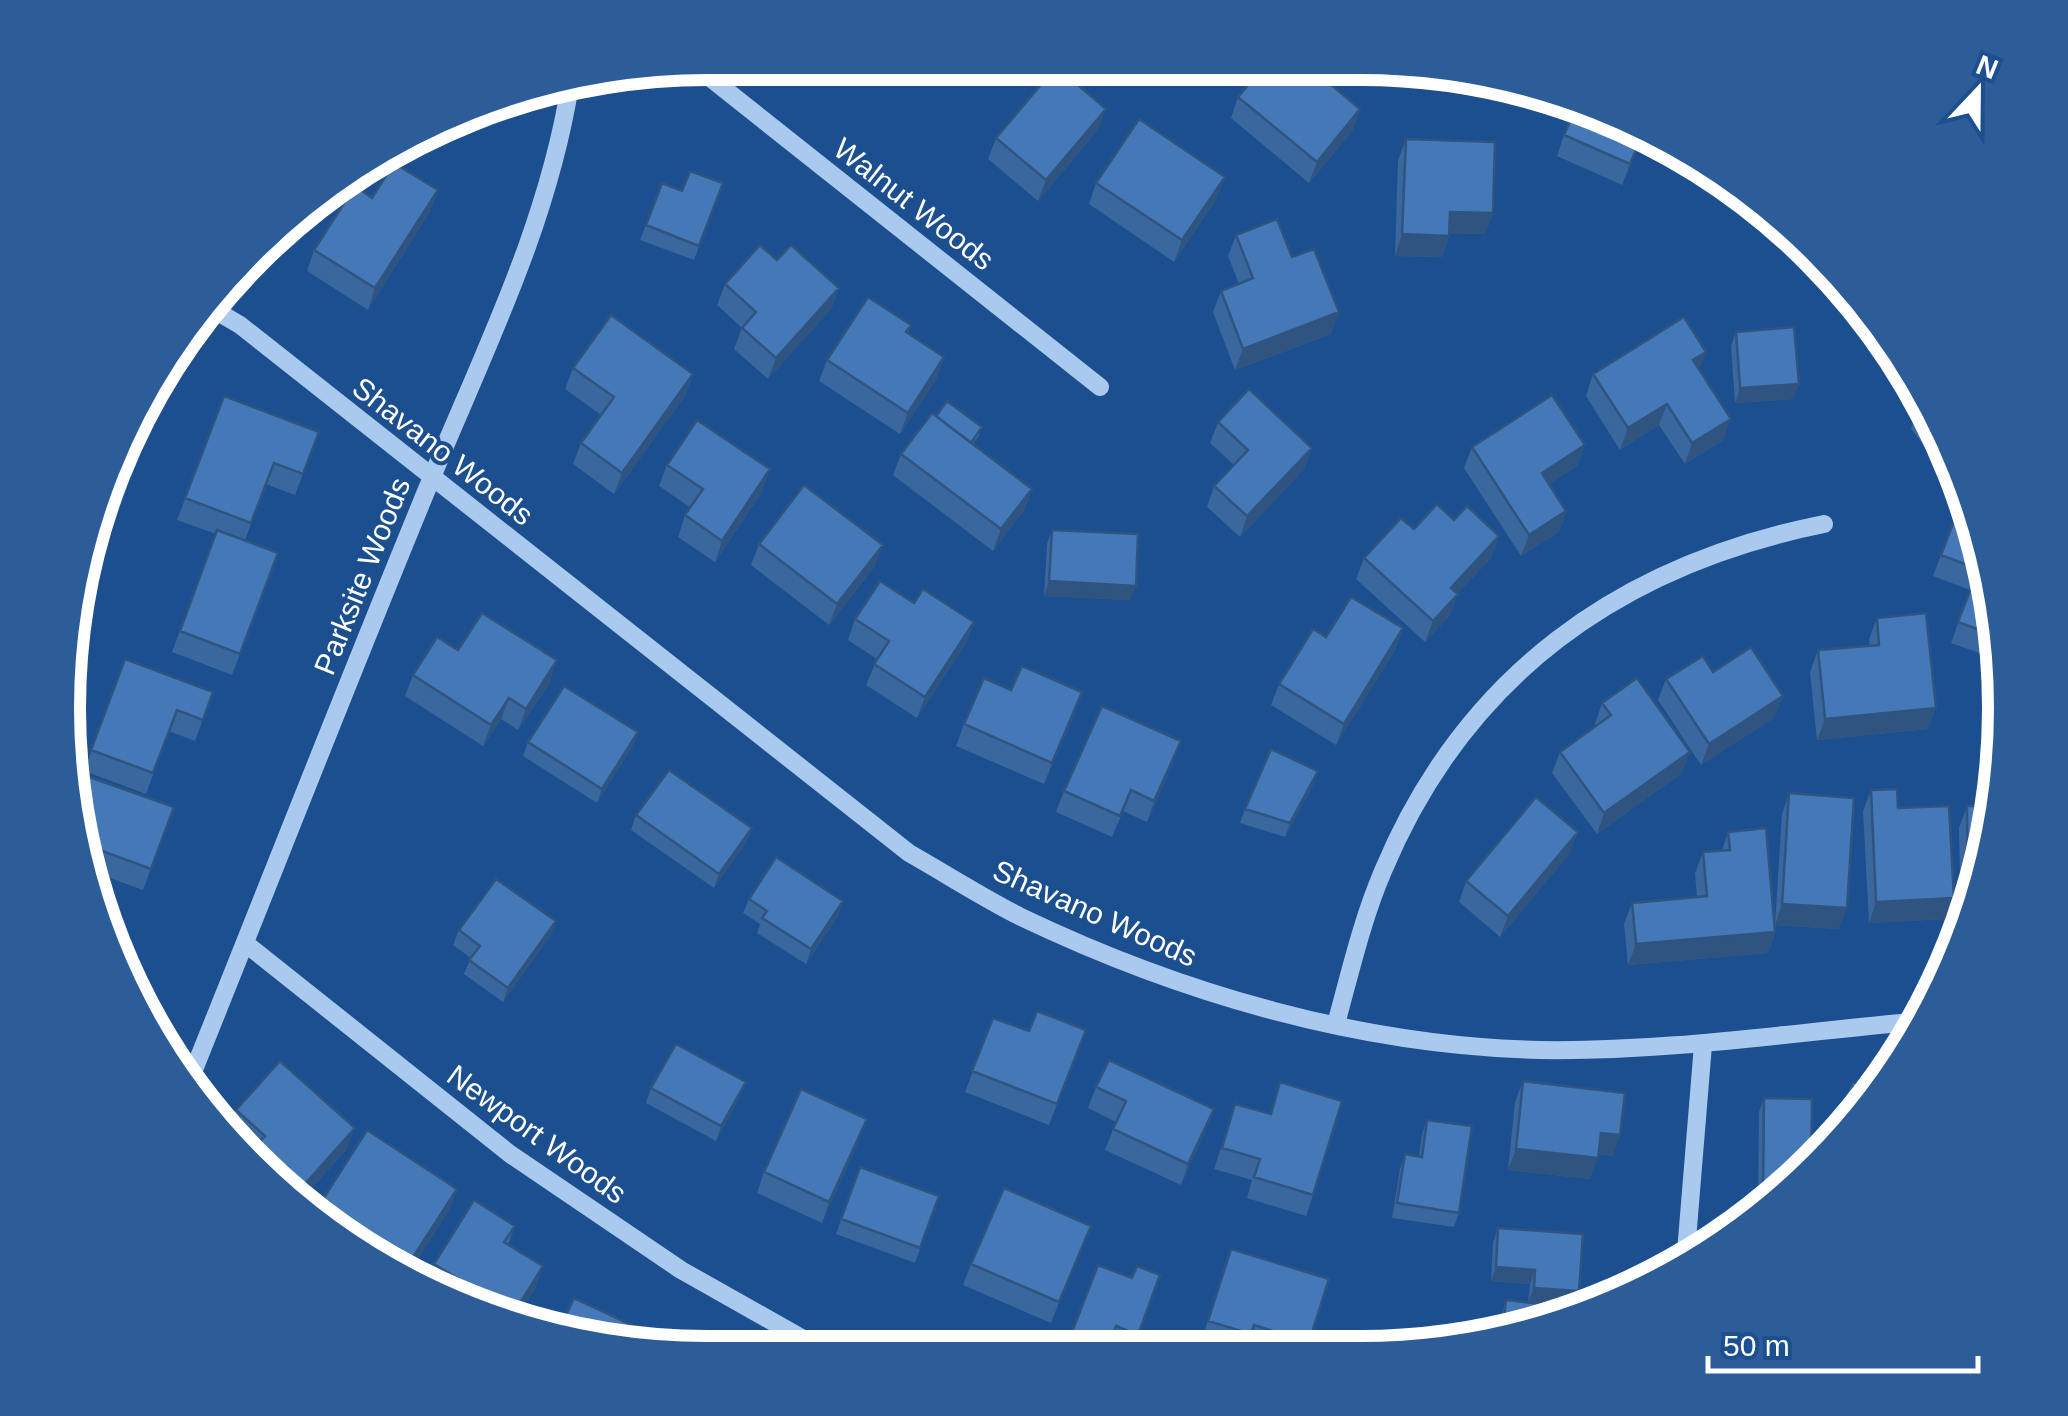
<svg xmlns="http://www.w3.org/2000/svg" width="2068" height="1416" viewBox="0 0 2068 1416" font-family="Arial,sans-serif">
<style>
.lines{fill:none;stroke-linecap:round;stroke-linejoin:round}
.minor{stroke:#a9c9ee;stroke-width:18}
.wall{fill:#3a679d}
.shaded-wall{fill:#305480}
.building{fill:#4478b7;stroke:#305480;stroke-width:2.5}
.labels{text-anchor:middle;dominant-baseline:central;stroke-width:8;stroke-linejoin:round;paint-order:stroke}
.street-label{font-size:30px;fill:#fff;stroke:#1b4f8f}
.rim{fill:none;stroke:#fff;stroke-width:12}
</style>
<rect width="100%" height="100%" fill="#1b4f8f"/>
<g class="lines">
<!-- minor -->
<path class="minor" d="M694,65L1100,387
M206,305L240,325L909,853C946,874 983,898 1021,917C1182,994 1361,1046 1540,1050C1665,1052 1788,1033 1912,1022
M245,943L510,1154L681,1270L814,1345
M1336,1024C1350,973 1362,920 1383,871C1465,675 1620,565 1824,524
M189,1082C270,881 349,678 432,477C485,349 548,224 570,85
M1686,1252L1703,1045"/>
</g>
<!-- wall -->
<path class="wall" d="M1201,70L1230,71L1220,84Z
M1238,97L1353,130L1309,183L1231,118Z
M442,125L438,138L427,133Z
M1646,129L1622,185L1557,156L1564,135Z
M1098,130L1038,201L988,159L996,138Z
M1406,139L1493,213L1485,234L1450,233L1442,257L1395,256L1398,160Z
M662,183L682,191L723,183L694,260L640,240Z
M1096,183L1217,198L1174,262L1089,204Z
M438,190L430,211L368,310L307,271L314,250Z
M1236,235L1292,257L1331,334L1235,370L1213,312L1221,291L1239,284L1228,256Z
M777,260L839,288L831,309L768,379L734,349L742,328L717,305L725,284Z
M911,325L908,333L937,378L900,434L819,381L827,360Z
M1736,332L1793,399L1735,403L1731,346Z
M573,368L693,374L685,396L614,494L573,464L581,443L601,415L565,389Z
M1699,371L1723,440L1685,464L1659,425L1620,450L1586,396L1593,374Z
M224,396L319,432L295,495L266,484L245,540L278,553L232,675L172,652L216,534L177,520Z
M1920,406L1956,460L1959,475L1952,481L1911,429Z
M936,416L980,434L973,444L1032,489L1024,510L993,551L893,475L901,454Z
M1218,422L1312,448L1304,469L1240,537L1207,507L1214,486L1234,465L1210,443Z
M1585,445L1577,466L1549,484L1566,511L1559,532L1521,556L1464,468L1472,447Z
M667,465L763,490L715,562L678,537L685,515L691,508L659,486Z
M1957,513L1967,517L1996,659L1951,643L1970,590L1933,576Z
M1454,520L1499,536L1491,558L1457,594L1450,615L1425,642L1356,579L1364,558Z
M1052,530L1130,600L1044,596L1047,544Z
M759,544L875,566L829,625L751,565Z
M914,603L974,622L966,643L917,718L866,685L877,659L848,640L855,619Z
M1877,618L1928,729L1817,740L1810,672L1818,650L1870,646L1869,639Z
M1403,628L1395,650L1336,745L1271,705L1279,684L1326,637Z
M458,650L550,682L518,730L501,719L483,746L405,696L413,675Z
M125,659L213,692L195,741L169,731L146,794L84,771Z
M1713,672L1775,717L1701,765L1658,700L1666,679Z
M1602,703L1682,773L1597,834L1552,773L1560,752L1596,726L1595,724Z
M1075,713L1044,784L956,746L964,724Z
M638,732L632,747L597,803L523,756L528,742Z
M1173,763L1147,822L1123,811L1112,837L1056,812L1064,791Z
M1313,785L1285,837L1240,823L1245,809Z
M1871,790L1898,808L1946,919L1869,923L1863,811Z
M1789,793L1839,929L1775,925V932L1768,953L1628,965L1624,924L1632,903L1697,897L1695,873L1703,852L1722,850L1728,832L1775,924L1782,814Z
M1967,806H1986L1962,925H1961L1959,828Z
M174,807L143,890L88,870L75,834Z
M636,815L752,828L746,842L714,888L631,830Z
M1570,853L1500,937L1459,902L1466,881Z
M749,899L838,916L806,964L757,933L760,924L743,913Z
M556,921L550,936L503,1002L464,974L471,958L453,945L459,930Z
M993,1018L1029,1031L1086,1030L1049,1125L965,1092Z
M1523,1081L1613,1156L1598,1154L1590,1179L1508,1170L1515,1102Z
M1872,1081L1846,1121L1844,1104L1852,1083Z
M1280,1082L1313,1195L1306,1216L1247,1198L1252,1180L1214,1169L1235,1104L1270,1114Z
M1096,1087L1206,1130L1181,1185L1105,1150L1116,1122L1088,1108Z
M651,1088L740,1096L716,1141L646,1103Z
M1764,1098L1811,1168L1758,1204L1759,1112Z
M236,1110L347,1149L301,1200L252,1165L247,1158L251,1151L228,1131Z
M1427,1120L1459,1213L1454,1227L1392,1218L1400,1169L1405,1154L1419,1157L1422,1134Z
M859,1140L822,1223L757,1193L764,1172Z
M860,1167L939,1196L915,1263L836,1234Z
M457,1189L449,1210L407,1276L316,1211L318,1207Z
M515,1226L508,1245L536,1287L516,1319L439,1292L426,1285L434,1264Z
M1091,1226L1051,1323L963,1285L971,1264Z
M1498,1228L1579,1291L1574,1305L1530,1303L1583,1309L1498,1326L1506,1300L1528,1302L1530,1284L1491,1281L1493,1243Z
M1231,1249L1329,1279L1306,1353L1266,1352L1247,1346L1245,1352L1232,1351L1201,1342Z
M1098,1265L1132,1278L1160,1275L1132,1349L1110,1341L1107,1350L1073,1349L1067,1347Z"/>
<!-- shaded-wall -->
<path class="shaded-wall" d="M1225,71H1230L1220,84Z
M1106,109L1098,130L1038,201L1046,180Z
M1360,109L1353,130L1309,183L1317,162Z
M1645,129H1646L1622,185L1630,164Z
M1225,177L1217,198L1174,262L1182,240Z
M438,190L430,211L368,310L375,288Z
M1450,212L1493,213L1485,234L1443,233Z
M1402,234L1449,236L1442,257L1395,256Z
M839,288L831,309L768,379L776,358Z
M1339,312L1331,334L1235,370L1243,349Z
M1706,352L1698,373L1693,360Z
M944,357L937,378L900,434L908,413Z
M693,374L685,396L614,494L622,473Z
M1799,384L1793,399L1735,403L1740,388Z
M1667,404L1659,425L1620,450L1628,428Z
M1731,419L1723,440L1685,464L1692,443Z
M1585,445L1577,466L1534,494L1542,473Z
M1312,448L1304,469L1240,537L1247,516Z
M1957,466L1959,475L1952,481Z
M770,469L763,490L715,562L722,541Z
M1032,489L1024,510L993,551L1001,529Z
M1566,511L1559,532L1521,556L1529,535Z
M1499,536L1491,558L1443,609L1451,588Z
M883,545L875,566L829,625L837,604Z
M1049,581L1136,586L1130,600L1044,596Z
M1458,594L1450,615L1425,642L1433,621Z
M974,622L966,643L917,718L925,697Z
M1403,628L1395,650L1336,745L1344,724Z
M557,660L550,682L518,730L526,709Z
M1082,692L1075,713L1044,784L1052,763Z
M1783,696L1775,717L1701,765L1709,744Z
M509,698L501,719L483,746L491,725Z
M1936,708L1928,729L1817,740L1825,719Z
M638,732L632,747L597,803L602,789Z
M1181,741L1173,763L1147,822L1154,801Z
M1690,752L1682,773L1597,834L1604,813Z
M1318,771L1313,785L1285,837L1290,823Z
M752,828L746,842L714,888L719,874Z
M1578,832L1570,853L1500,937L1508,916Z
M1954,898L1946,919L1869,923L1876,902Z
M843,901L838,916L806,964L811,949Z
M1782,904L1847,908L1839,929L1775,925Z
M556,921L550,936L503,1002L508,988Z
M1775,932L1768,953L1628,965L1636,944Z
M746,1082L740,1096L716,1141L721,1126Z
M1214,1109L1206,1130L1181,1185L1188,1164Z
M867,1119L859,1140L822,1223L829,1202Z
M355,1128L347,1149L301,1200L295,1196Z
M1601,1133L1620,1135L1613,1156L1593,1154Z
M1516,1149L1598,1158L1590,1179L1508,1170Z
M457,1189L449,1210L407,1276L405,1274L408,1265Z
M1091,1226L1083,1247L1051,1323L1059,1302Z
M543,1266L536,1287L516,1319L513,1317Z
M1496,1267L1535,1270L1530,1284L1491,1281Z
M1534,1288L1579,1291L1574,1305L1528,1302Z"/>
<!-- building -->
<path class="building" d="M1055,68H1058L1106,109L1046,180L996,138Z
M1260,71L1316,72L1360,109L1317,162L1238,97Z
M1577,106L1645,129L1630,164L1564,135Z
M1139,119L1225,177L1182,240L1096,183Z
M1406,139L1495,142L1493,213L1450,212L1449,236L1402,234Z
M394,163L438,190L375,288L314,250L355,186L372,198Z
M690,171L723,183L699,246L646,225L662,183L682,191Z
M1277,219L1292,257L1314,249L1339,312L1243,349L1221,291L1253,278L1236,235Z
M760,245L777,260L791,245L839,288L776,358L742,328L756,312L725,284Z
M868,297L911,325L906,332L944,357L908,413L827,360Z
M611,315L693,374L622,473L581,443L614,397L573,368Z
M1684,317L1706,352L1693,360L1731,419L1692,443L1667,404L1628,428L1593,374Z
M1794,327L1799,384L1740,388L1736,332Z
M1249,389L1312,448L1247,516L1214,486L1248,450L1218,422Z
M1552,395L1585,445L1542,473L1566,511L1529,535L1472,447Z
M224,396L319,432L303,474L274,463L251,523L185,498Z
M947,401L982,427L971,443L936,416Z
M932,413L1032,489L1001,529L901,454Z
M697,420L770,469L722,541L685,515L703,489L667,465Z
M804,485L883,545L837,604L759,544Z
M1437,504L1454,520L1467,506L1499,536L1451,588L1458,594L1433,621L1364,558L1401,518L1414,529Z
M1957,513L1967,517L1978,569L1941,555Z
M217,530L278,553L240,654L180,631Z
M1052,530L1138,534L1136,586L1049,581Z
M1978,570L1991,634L1958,622Z
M880,581L914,603L923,589L974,622L925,697L874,664L889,641L855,619Z
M1351,597L1403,628L1344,724L1279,684L1313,629L1326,637Z
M482,613L557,660L526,709L509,698L491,725L413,675L437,637L458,650Z
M1926,613L1936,708L1825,719L1818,650L1879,645L1877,618Z
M1751,647L1783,696L1709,744L1666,679L1703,656L1713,672Z
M125,659L213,692L203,720L177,710L153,773L91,750Z
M1022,666L1082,692L1052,763L964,724L984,678L1011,690Z
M1637,678L1690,752L1604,813L1560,752L1611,715L1602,703Z
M564,686L638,732L602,789L528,742Z
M1102,706L1181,741L1154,801L1131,790L1120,816L1064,791Z
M1271,749L1318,771L1290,823L1245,809Z
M669,770L752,828L719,874L636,815Z
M81,774L174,807L151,869L78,842L75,834L73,798Z
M1897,789L1898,808L1949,806L1954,898L1876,902L1871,790Z
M1789,793L1854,798L1847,908L1782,904Z
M1536,797L1578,832L1508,916L1466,881Z
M1967,806H1986L1968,895Z
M1766,828L1775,932L1636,944L1632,903L1707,896L1703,852L1730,850L1728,832Z
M776,857L843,901L811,949L762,918L767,911L749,899Z
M496,879L556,921L508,988L469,960L480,946L459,930Z
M1037,1011L1086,1030L1057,1104L972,1071L993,1018L1029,1031Z
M676,1044L746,1082L721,1126L651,1088Z
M1109,1060L1214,1109L1188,1164L1113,1129L1126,1101L1096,1087Z
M280,1061L355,1128L296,1194L249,1153L265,1136L236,1110Z
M1523,1081L1625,1093L1620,1135L1601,1133L1598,1158L1516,1149Z
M1872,1081L1854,1108L1852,1083Z
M1280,1082L1342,1101L1313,1195L1254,1177L1260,1159L1222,1148L1235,1104L1271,1114Z
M801,1089L867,1119L829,1202L764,1172Z
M1764,1098L1812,1099L1811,1168L1763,1200Z
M1427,1120L1472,1126L1459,1213L1397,1203L1405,1154L1422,1157Z
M367,1130L457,1189L408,1265L318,1207Z
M860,1167L939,1196L920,1248L841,1219Z
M1004,1188L1091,1226L1059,1302L971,1264Z
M474,1200L515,1226L504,1242L543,1266L514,1313L434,1264Z
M1498,1228L1583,1234L1579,1291L1534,1288L1535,1270L1496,1267Z
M1231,1249L1329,1279L1309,1342L1254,1325L1251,1334L1208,1321Z
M1098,1265L1132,1278L1137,1266L1160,1275L1138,1335L1116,1326L1108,1346L1072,1332Z
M574,1298L651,1334L647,1342L583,1341L558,1333Z
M1506,1300L1583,1309L1503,1325Z"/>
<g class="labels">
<!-- street labels -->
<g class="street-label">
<text transform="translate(914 204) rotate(38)">Walnut Woods</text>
<text transform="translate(443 451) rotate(38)">Shavano Woods</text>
<text transform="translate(362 576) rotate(-68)">Parksite Woods</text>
<text transform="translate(1095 913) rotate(24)">Shavano Woods</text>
<text transform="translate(537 1134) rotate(36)">Newport Woods</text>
</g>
</g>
<!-- crop -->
<path d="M0 0H2068V1416H0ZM708 80H1360A628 628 0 0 1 1988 708V708A628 628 0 0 1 1360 1336H708A628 628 0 0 1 80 708V708A628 628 0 0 1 708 80Z" fill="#2d5d98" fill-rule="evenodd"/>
<path class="rim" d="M708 80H1360A628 628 0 0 1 1988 708V708A628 628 0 0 1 1360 1336H708A628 628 0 0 1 80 708V708A628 628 0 0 1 708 80Z"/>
<!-- north arrow -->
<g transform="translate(1978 90) rotate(22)" stroke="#1b4f8f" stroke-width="8" paint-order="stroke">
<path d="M0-8L18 38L0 25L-18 38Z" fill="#ffffff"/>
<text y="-15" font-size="28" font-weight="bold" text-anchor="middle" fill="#ffffff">N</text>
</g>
<!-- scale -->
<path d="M1708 1356v15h270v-15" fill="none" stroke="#ffffff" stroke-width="5"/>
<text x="1723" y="1356" font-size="30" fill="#ffffff" stroke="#1b4f8f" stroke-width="8" paint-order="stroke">50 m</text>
</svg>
